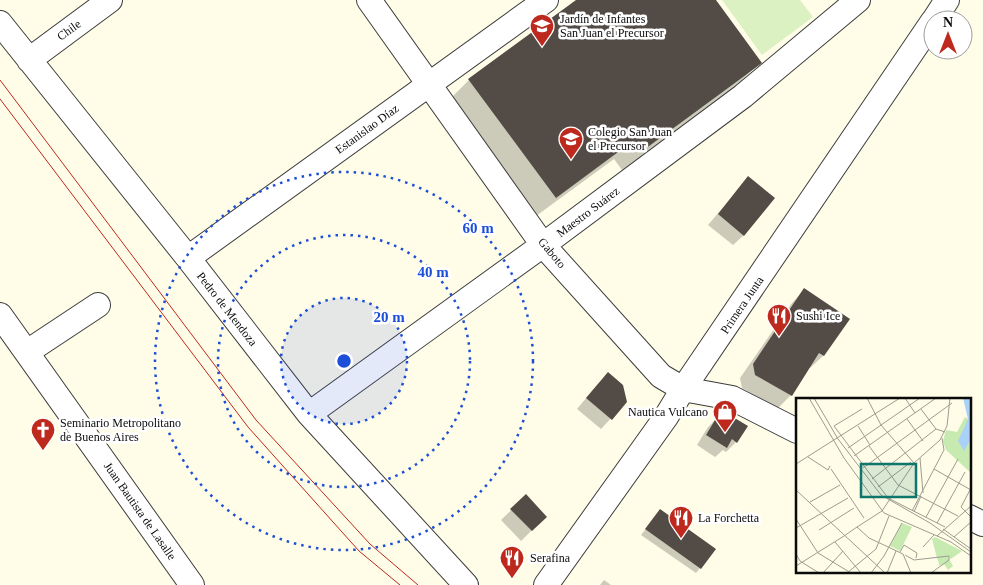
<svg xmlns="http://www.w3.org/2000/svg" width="983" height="585" viewBox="0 0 983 585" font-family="'Times New Roman',serif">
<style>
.pitch{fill:#dbf1c2}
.shadow{fill:#0003}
.building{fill:#534c46}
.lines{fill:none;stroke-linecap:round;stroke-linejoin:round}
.minor-casing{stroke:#3d3d3d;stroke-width:26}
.minor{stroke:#fff;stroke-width:24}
.tram{stroke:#be291e;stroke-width:1}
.ring{fill:none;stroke:#1d4ed8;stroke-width:2.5;stroke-dasharray:2.5 5}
.labels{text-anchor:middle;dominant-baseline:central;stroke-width:5;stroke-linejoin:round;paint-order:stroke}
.poi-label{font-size:12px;fill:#0a0a0a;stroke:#fff;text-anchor:start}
.street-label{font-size:12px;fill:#0a0a0a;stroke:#fff}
.inset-road{fill:none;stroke:#9d9c8f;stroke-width:1}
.view{fill:#0f766e;fill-opacity:0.15;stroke:#0f766e;stroke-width:2.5}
.inset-edge{fill:none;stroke:#0a0a0a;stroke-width:2.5}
.centre{fill:#1d4ed8;stroke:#fff;stroke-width:2.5}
.ring-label{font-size:15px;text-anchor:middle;font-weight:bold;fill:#1d4ed8;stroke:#fff;stroke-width:5;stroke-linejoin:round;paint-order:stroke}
</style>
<rect width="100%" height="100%" fill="#fffde7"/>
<!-- pitch -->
<path class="pitch" d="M722,0H800L813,17L762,55Z"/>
<!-- shadow -->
<path class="shadow" d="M578,0H695L760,62L741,81L622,170L614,159L536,216L450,99L469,80Z
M748,178L744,235L733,245L708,225Z
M804,290L848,320L823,356L810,368L809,367L791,395L778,408L742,388L740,378L792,303Z
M598,384L626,402L601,429L577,409Z
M719,416L736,442L726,452L723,450L715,457L697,445L708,427Z
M526,496L535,527L521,541L501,520Z
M660,511L700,568L696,573L641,535Z
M604,580L611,585H600Z"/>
<!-- building -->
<path class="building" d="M576,0H716L762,63L641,152L633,141L556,198L468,79Z
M748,176L775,198L744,236L718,214Z
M804,288L850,319L824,356L819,353L792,396L755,375L753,364Z
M608,372L623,385L627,402L612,420L586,398Z
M728,414L748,426L737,443L732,439L727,448L706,435L718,415Z
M526,494L547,517L532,531L510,509Z
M660,509L716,549L701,569L645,529Z"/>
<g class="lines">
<defs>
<path id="minor" d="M369,0L543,245L661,376L683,389L732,398L797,431
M934,20L947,0
M0,23L188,258L309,414L466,585
M29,60L110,0
M188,258L546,0
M0,315L192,585
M27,352L98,305
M309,414L543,245L743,96L858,0
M969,517L983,524
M546,585L666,417L683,389L933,21"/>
</defs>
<!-- minor casing -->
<use href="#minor" class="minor-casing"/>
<!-- minor -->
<use href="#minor" class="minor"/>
<!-- tram -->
<path class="tram" d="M0,80L256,420L370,544L418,585
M0,99L248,427L359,551L400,585"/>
</g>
<!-- distance rings -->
<circle cx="344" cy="361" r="63" fill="#1d4ed8" fill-opacity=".12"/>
<g class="ring">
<circle cx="344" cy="361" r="63"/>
<circle cx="344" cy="361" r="126"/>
<circle cx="344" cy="361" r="189"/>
</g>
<!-- icons -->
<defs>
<symbol id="school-pin" viewBox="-11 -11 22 30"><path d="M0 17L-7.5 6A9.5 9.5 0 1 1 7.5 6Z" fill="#be291e" stroke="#fff"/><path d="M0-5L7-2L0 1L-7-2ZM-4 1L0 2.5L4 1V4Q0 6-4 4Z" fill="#fff"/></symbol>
<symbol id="restaurant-pin" viewBox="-11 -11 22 30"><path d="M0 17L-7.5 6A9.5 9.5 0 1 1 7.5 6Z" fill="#be291e" stroke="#fff"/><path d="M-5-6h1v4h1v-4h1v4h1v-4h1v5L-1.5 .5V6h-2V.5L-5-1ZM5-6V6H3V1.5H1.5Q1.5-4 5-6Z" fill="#fff"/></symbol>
<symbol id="shop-pin" viewBox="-11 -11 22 30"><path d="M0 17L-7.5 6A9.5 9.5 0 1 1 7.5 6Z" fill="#be291e" stroke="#fff"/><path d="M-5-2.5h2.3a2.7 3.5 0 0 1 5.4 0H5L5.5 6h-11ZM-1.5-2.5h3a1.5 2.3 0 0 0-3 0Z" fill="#fff"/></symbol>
<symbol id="church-pin" viewBox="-11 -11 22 30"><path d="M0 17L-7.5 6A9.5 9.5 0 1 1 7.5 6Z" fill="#be291e" stroke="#fff"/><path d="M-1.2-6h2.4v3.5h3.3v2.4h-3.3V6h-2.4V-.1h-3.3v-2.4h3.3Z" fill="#fff"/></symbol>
</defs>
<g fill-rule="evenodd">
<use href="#school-pin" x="528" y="12" width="28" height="38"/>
<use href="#school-pin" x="557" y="125" width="28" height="38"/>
<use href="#restaurant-pin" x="765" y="302" width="28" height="38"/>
<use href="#shop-pin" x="711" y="398" width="28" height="38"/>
<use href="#church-pin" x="29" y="416" width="28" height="38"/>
<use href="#restaurant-pin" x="667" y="504" width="28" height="38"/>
<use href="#restaurant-pin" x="498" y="544" width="28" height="38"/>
</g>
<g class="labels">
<!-- poi labels -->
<g class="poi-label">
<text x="560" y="19">Jardín de Infantes<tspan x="560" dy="14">San Juan el Precursor</tspan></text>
<text x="588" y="132">Colegio San Juan<tspan x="588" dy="14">el Precursor</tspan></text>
<text x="796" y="316">Sushi Ice</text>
<text x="708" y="412" text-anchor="end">Nautica Vulcano</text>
<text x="60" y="423">Seminario Metropolitano<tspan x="60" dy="14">de Buenos Aires</tspan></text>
<text x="698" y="518">La Forchetta</text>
<text x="530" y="558">Serafina</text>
</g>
<!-- street labels -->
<g class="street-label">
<text transform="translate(69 30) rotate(-36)">Chile</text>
<text transform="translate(367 129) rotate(-36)">Estanislao Díaz</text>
<text transform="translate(588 212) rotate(-37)">Maestro Suárez</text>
<text transform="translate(552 253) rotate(50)">Gaboto</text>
<text transform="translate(742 305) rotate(-56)">Primera Junta</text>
<text transform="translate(227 309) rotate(52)">Pedro de Mendoza</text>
<text transform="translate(140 511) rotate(55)">Juan Bautista de Lasalle</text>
</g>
</g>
<!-- overview -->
<g transform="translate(796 398)">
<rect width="175" height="175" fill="#fffde7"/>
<path d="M169,19L172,21L175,41V75L150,52L147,43L150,32L161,34ZM106,125L116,129L104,153L94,148ZM139,139L166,153L155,161L151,157L157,168L152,172L148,166L144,168L141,160L136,141Z" fill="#c7eab0"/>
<path d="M167,0H175V41L168,53L162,43L172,21Z" fill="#aad2f8"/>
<path class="inset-road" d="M13,0L48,60L88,115L155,144L175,158M18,0L42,41L85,97L134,125L175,154M71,0L85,27L118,65M109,0L119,15M125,11L140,31L149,34M111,21L127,43M38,28L92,100L149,129M38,28L66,11M62,28L74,47M73,48L102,87L162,118M52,50L124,0M58,58L140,0M12,59L32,72L34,68M124,60L127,95M0,66L104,0M67,70L156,5M35,71L68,120M138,71L175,92M76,81L140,31M82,89L115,64M0,92L89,175M174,92L165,109L175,119M14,104L44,87M116,113L148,52L146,40M118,114L125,98M130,119L162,61M0,121L22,155L55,175M141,125L169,74M61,129L86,113L118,65L144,42L151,28L154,0M0,130L52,100M147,131L175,151M23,132L58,110M48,138L61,129L73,140L107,156L115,175M141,138L175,108M158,139L175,124M39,144L65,175M127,149L138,137M104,154L108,147L121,155L120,160M0,156L4,163L23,175M109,157L118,162L153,158V162L135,175M0,168L48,138M27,175L47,153M51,175L80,151L93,118M75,175L88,158L106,125M91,175L100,153"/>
<path class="view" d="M65,66H120V99H65Z"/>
<rect width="175" height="175" class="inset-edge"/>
</g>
<circle cx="344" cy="361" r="8" class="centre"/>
<g class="ring-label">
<text x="478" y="233">60 m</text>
<text x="433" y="277">40 m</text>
<text x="389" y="322">20 m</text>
</g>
<!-- north arrow -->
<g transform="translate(948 35)"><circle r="24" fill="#ffffff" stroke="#9d9d9d"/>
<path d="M0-4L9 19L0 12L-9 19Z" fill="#be291e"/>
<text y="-8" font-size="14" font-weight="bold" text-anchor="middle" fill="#0a0a0a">N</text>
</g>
</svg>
